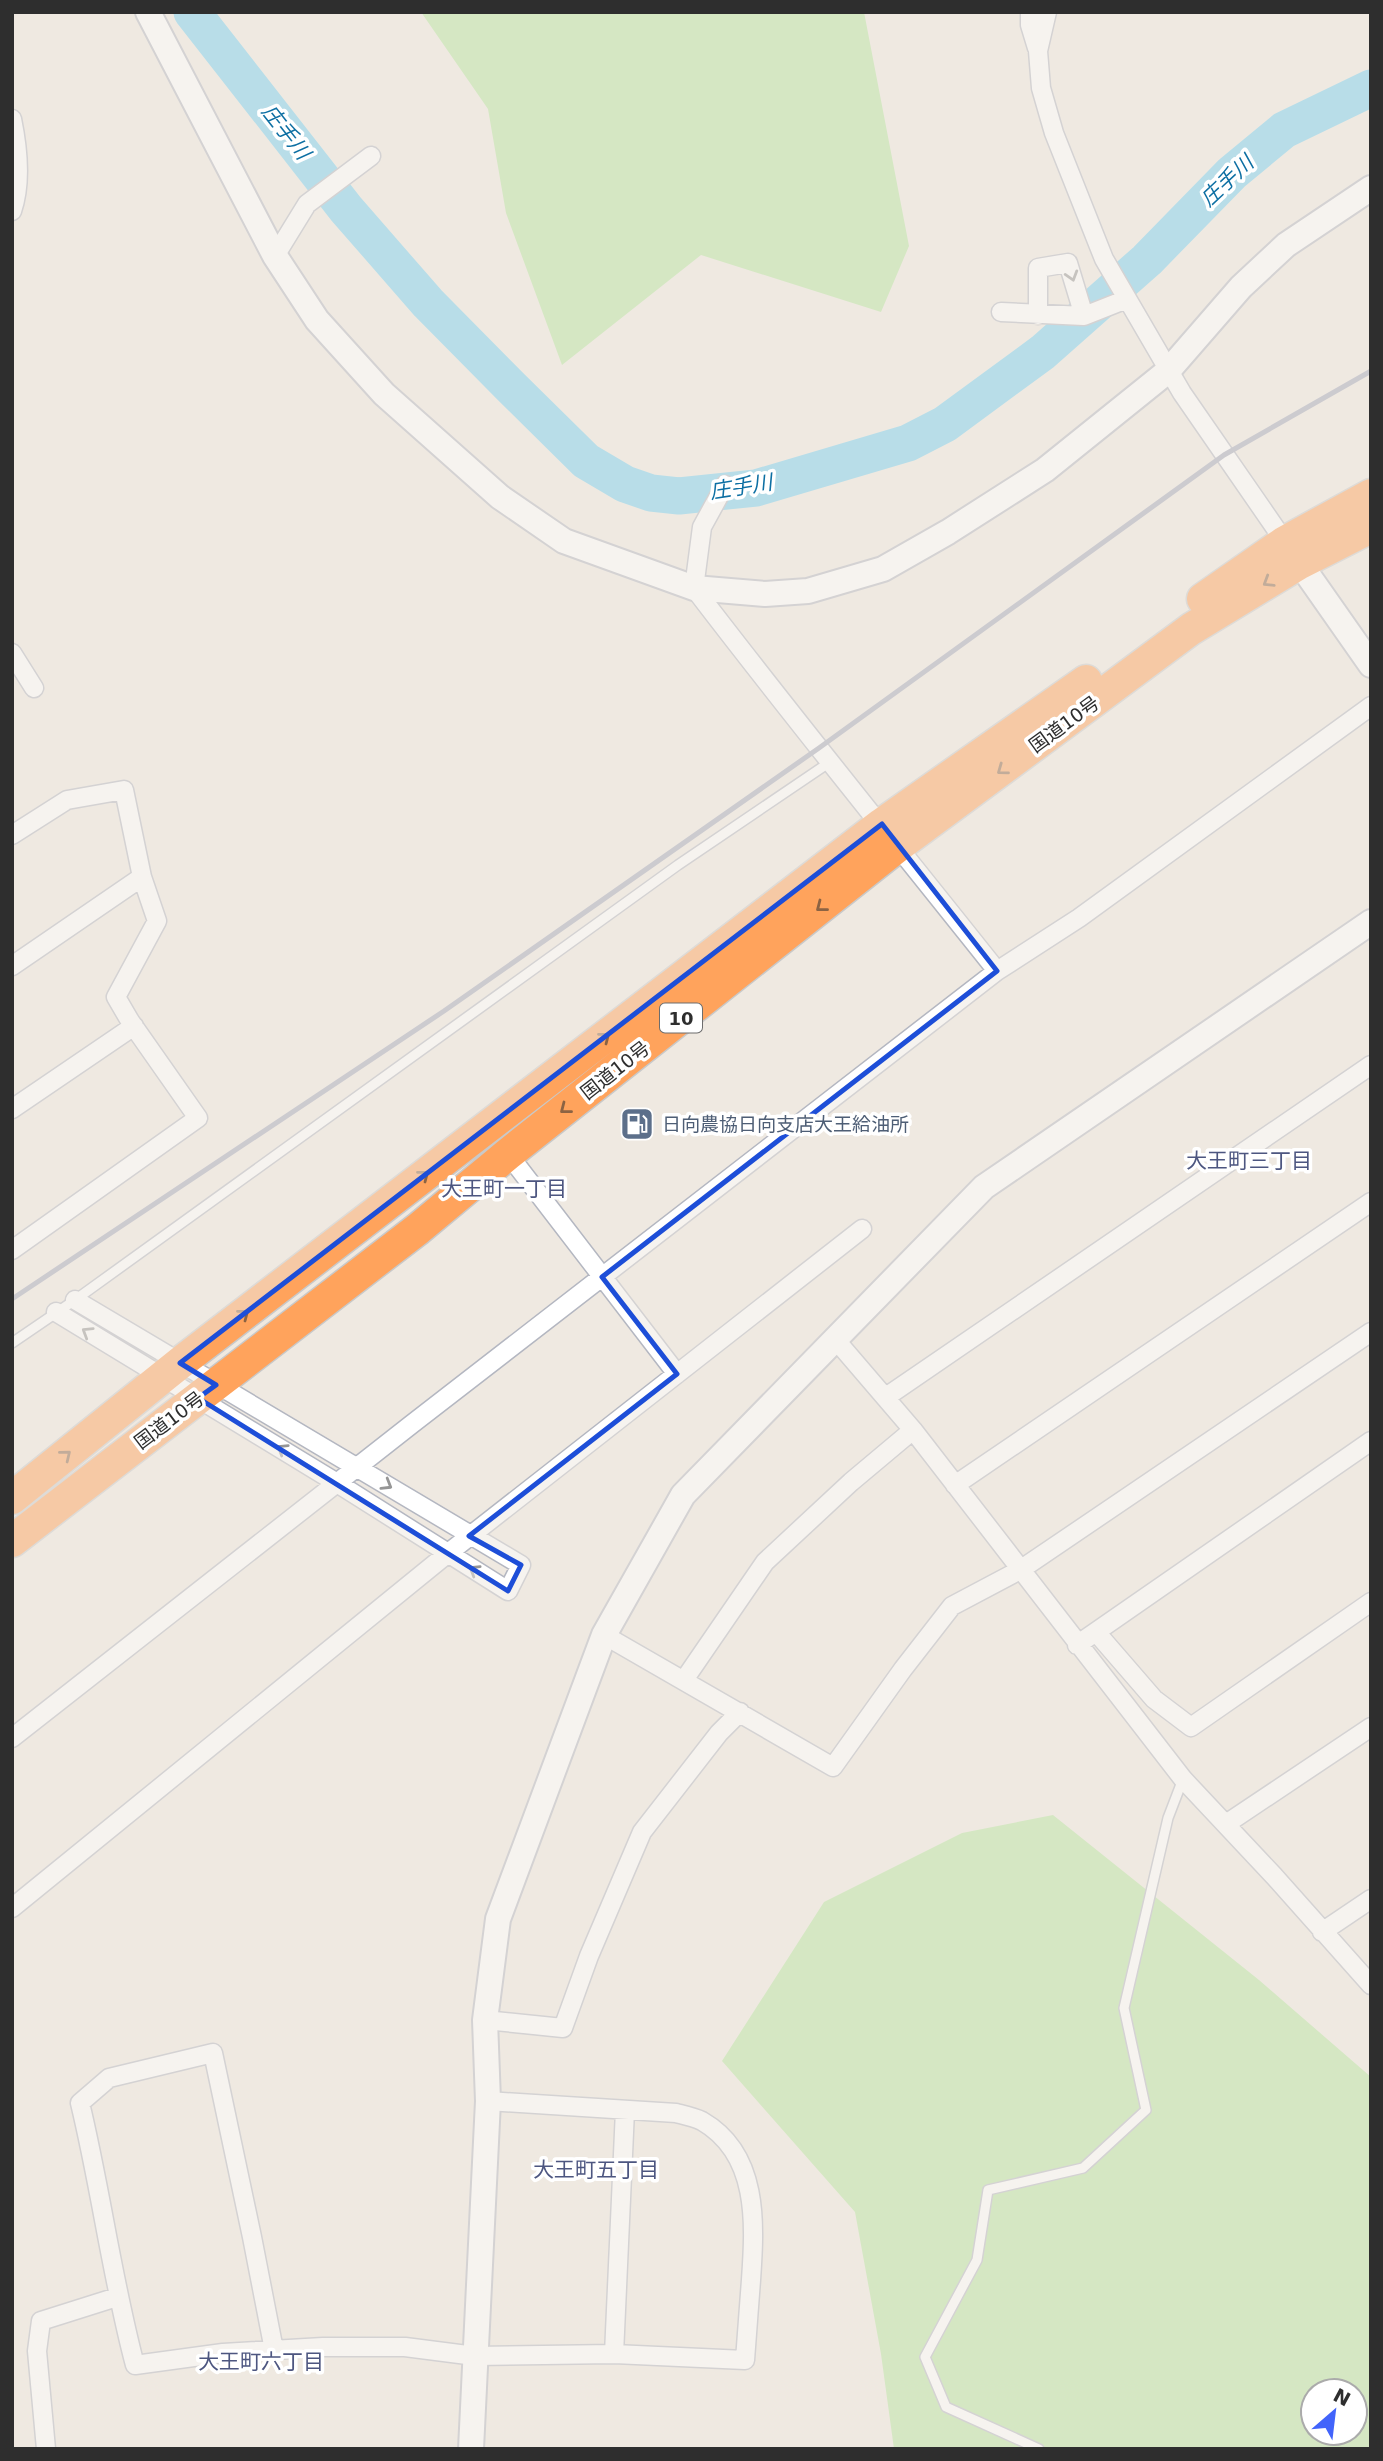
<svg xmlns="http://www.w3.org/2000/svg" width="1383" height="2461" viewBox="0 0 1383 2461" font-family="'DejaVu Sans','Noto Sans JP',sans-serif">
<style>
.green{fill:#b6e59e;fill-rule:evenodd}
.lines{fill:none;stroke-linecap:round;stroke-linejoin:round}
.river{stroke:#75cff0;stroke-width:37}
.lane-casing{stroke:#b4b7c1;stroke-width:12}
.street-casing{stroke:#b4b7c1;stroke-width:21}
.secondary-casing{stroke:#b4b7c1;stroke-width:28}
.highway-casing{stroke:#c9c9c9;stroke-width:35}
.lane{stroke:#fff;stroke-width:9}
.street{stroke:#fff;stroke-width:18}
.secondary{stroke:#fff;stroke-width:24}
.highway{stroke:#ffa35c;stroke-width:32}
.rail{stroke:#a3a6b8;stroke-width:5}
.oneway{stroke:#969696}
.oneway2{stroke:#8c6343}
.marked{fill:none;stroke:#1d4ed8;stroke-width:5;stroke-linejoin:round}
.labels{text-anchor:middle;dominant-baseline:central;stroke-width:7;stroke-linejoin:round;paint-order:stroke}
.shield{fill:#fff;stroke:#6d6d6d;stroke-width:2}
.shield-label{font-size:18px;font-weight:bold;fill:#2e2e2e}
.street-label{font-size:19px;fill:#2e2e2e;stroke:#fff}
.service-label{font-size:19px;fill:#4e5e75;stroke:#fff;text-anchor:start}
.water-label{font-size:21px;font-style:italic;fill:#0d6fa3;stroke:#fff}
.neighbourhood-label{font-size:21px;fill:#4d5680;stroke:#fff}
</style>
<rect width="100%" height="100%" fill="#efe9e1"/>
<!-- green -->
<path class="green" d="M421,12H864L909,246L881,312L701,255L562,365L506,213L488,109Z
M1053,1815L1259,1980L1371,2077V2449H894L881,2354L855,2212L722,2061L824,1902L962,1833ZM1313,2391H1355V2433H1313Z"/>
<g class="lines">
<!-- river -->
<path class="river" d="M192,12L346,209L428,303L511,387L586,461L625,484L651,493L679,496L756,488L908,443L945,424L1043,352L1147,260L1232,173L1284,130L1371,88"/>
<defs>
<path id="lane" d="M12,1343L75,1300L678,865L830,762
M1039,2449L946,2407L925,2357L977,2260L988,2190L1083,2168L1146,2110L1124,2008L1168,1818L1183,1779"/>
<path id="street" d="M1030,12V25L1037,48
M1047,12L1038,51L1041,88L1054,133L1104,259L1182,393L1285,542
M12,119C18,148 22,182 12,211
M275,256L307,204L371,156
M1001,312L1084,316L1127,299
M1038,315V268L1068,263L1084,316
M725,485L702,527L694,588C793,718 896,844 997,971
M12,653L34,688
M12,835L67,800L124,790L142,877
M12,966L142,877L157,921L116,997L130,1021L198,1118L12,1250
M12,1109L134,1026
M508,1154L677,1374
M56,1312L337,1483L508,1591L521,1565L75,1300
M835,1339L913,1430L1183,1779L1274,1876L1371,1985
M886,1397L1371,1065
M955,1485L1371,1202
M1096,1632L1154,1699L1191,1727L1371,1602
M604,1635L833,1767L903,1669L952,1606L1020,1570L1371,1332
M1077,1645L1371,1441
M684,1680L765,1562L851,1482L913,1430
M12,1738L412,1424L997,971L1079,918L1371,706
M1226,1824L1371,1727
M12,1908L447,1554L862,1229
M1322,1932L1371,1899
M485,2020L563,2028L589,1956L642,1832L719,1733L740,1712
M274,2350L252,2237L213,2053L109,2078L80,2103C101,2190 112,2279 135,2365L223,2353L323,2347H405L475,2356L614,2354L745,2360C747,2333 749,2307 751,2280C755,2223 759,2154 702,2121C694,2117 684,2115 676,2113L488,2101
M614,2354L625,2110
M46,2449L37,2351L41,2321L117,2297"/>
<path id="secondary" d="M148,12L275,256L317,320L384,394L500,497L564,541L694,588L765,594L808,591L883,569L948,532L1045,470L1168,371L1241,287L1286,245L1371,188
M1289,548L1371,665
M471,2449L488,2101L485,2020L498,1919L604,1635L683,1495L984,1187L1371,922"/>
<path id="highway" d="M1203,599L1285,542L1371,495
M12,1498L180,1363L882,824L1086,681
M12,1541L418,1229L508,1154L898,846L1191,629L1298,564L1371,527"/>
</defs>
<!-- lane casing -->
<use href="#lane" class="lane-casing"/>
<!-- street casing -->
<use href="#street" class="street-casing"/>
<!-- secondary casing -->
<use href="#secondary" class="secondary-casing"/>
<!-- highway casing -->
<use href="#highway" class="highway-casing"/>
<!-- lane -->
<use href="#lane" class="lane"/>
<!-- street -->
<use href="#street" class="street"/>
<!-- secondary -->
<use href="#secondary" class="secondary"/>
<!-- highway -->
<use href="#highway" class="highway"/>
<!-- rail -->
<path class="rail" d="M12,1299L444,1011L819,748L1224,455L1371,371"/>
</g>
<!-- one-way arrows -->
<defs><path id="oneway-chevron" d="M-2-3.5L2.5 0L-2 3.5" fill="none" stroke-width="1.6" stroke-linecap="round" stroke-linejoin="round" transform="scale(1.75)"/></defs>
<g class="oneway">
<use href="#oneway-chevron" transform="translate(1072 276) rotate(73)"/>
<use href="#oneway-chevron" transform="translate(87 1332) rotate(-148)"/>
<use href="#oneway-chevron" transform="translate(282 1449) rotate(-148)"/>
<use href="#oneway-chevron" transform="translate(387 1485) rotate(31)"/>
<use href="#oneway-chevron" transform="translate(474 1570) rotate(-149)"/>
</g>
<g class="oneway2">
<use href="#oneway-chevron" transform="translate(1268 582) rotate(148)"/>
<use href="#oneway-chevron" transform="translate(1002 770) rotate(144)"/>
<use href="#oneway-chevron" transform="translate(821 907) rotate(142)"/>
<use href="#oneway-chevron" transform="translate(605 1037) rotate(-38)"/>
<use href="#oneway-chevron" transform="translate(565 1109) rotate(142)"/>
<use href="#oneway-chevron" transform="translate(424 1175) rotate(-38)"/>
<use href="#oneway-chevron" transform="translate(244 1314) rotate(-38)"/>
<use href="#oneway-chevron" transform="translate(66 1455) rotate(-39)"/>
</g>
<!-- marked area -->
<path d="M0 0H1383V2461H0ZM882,824L997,971L602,1277L677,1374L469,1536L521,1565L508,1591L198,1398L216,1385L180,1363Z" fill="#efe9e1" fill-opacity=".55" fill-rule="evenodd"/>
<path class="marked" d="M882,824L997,971L602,1277L677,1374L469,1536L521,1565L508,1591L198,1398L216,1385L180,1363Z"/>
<!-- icons -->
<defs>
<symbol id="fuel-square" viewBox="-11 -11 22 22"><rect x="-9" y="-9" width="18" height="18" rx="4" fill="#5c6f8a" stroke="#fff"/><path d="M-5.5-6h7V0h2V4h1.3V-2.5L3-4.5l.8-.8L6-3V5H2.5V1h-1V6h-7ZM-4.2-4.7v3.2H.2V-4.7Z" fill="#fff"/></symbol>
</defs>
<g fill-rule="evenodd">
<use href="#fuel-square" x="618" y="1105" width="38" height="38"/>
</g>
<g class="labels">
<!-- shield labels -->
<rect class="shield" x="660" y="1003.5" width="42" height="29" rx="5"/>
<g class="shield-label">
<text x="681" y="1018">10</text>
</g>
<!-- street labels -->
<g class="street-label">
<text transform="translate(1064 724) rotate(-36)">国道10号</text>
<text transform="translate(615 1070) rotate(-38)">国道10号</text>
<text transform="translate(169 1420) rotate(-37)">国道10号</text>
</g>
<!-- service labels -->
<g class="service-label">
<text x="662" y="1124">日向農協日向支店大王給油所</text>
</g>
<!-- water labels -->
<g class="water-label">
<text transform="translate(286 132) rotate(52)">庄手川</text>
<text transform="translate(1227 181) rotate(-43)">庄手川</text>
<text transform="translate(741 487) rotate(-9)">庄手川</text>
</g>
<!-- neighbourhood labels -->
<g class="neighbourhood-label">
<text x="1249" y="1161">大王町三丁目</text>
<text x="504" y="1189">大王町一丁目</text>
<text x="596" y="2170">大王町五丁目</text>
<text x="261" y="2362">大王町六丁目</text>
</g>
</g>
<!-- border -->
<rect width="1383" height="2461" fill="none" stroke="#2e2e2e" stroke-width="28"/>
<!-- north arrow -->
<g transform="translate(1334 2412) rotate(28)"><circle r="33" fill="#ffffff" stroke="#ababab" stroke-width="2"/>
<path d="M0-5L12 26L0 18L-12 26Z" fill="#4264fb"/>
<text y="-10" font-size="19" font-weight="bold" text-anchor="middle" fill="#2e2e2e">N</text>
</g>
</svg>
